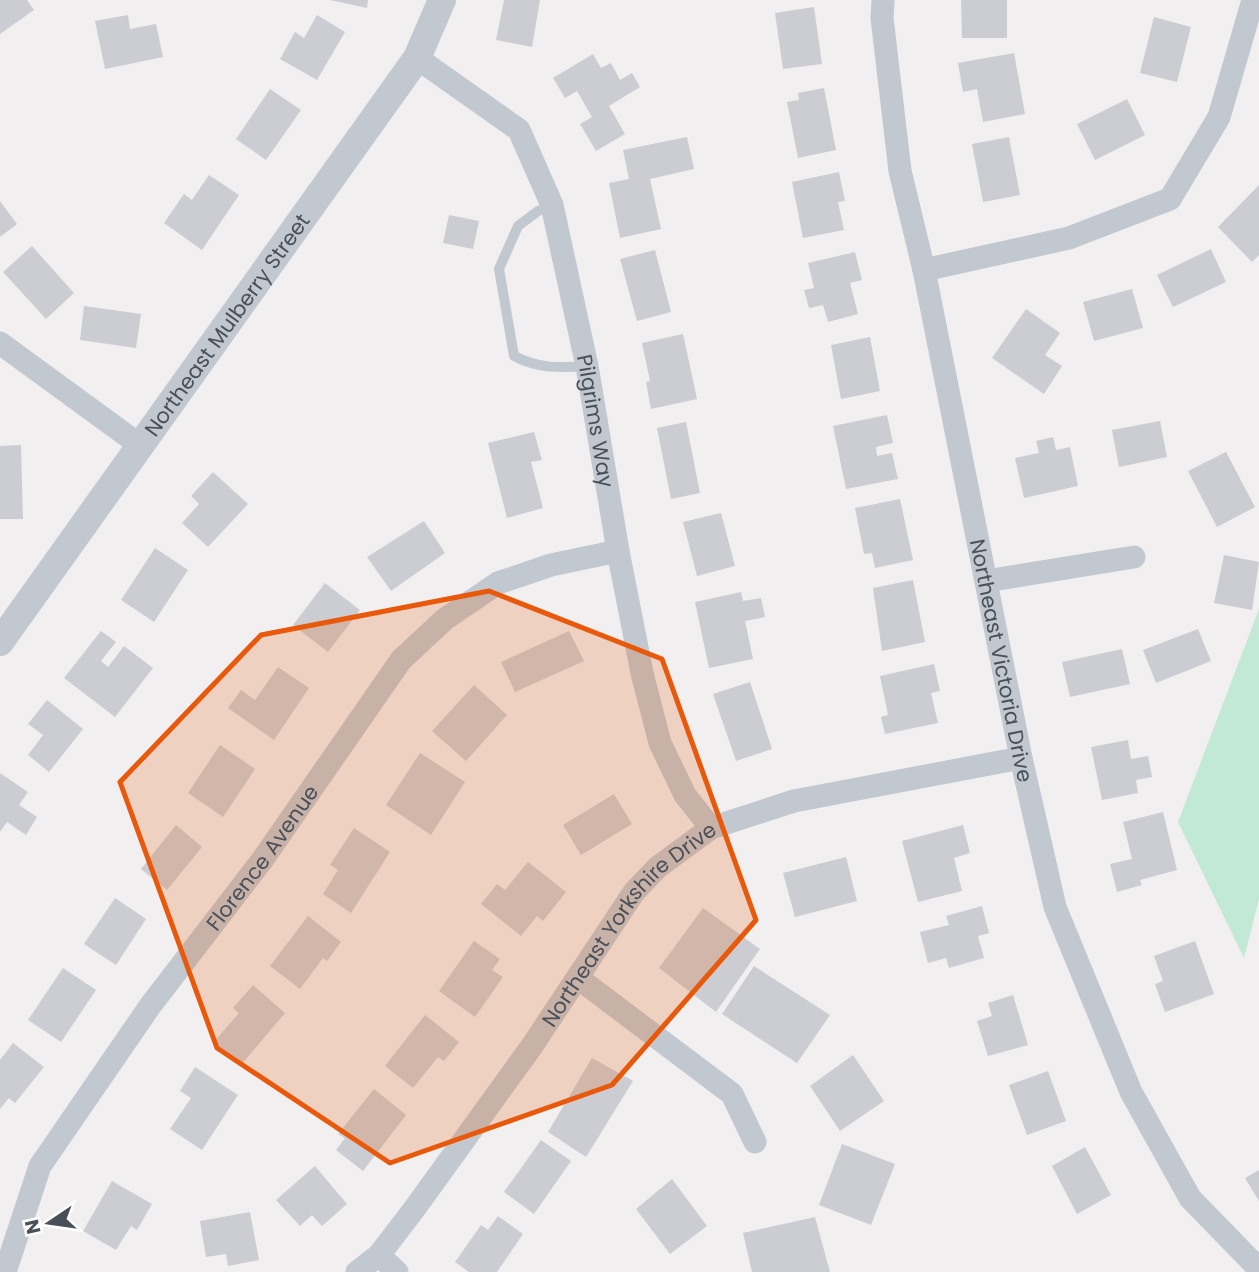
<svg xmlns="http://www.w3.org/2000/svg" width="1259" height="1272" viewBox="0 0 1259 1272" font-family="Poppins,sans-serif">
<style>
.green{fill:#c2e9d5}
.building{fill:#cccdd2}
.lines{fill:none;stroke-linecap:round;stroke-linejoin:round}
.service{stroke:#c1c8cf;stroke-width:10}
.minor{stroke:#c1c8cf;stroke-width:23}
.tertiary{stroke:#c1c8cf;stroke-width:28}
.marked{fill:#e8590c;fill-opacity:0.2;stroke:#e8590c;stroke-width:5;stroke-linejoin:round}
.labels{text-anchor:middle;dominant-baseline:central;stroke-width:5;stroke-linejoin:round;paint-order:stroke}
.street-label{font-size:21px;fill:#495059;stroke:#fff}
</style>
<rect width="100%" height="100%" fill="#f1efef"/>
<!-- green -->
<path class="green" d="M1259,609V899L1244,958L1178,822Z"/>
<!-- building -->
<path class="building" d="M0,0H27L34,10L0,34Z
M330,0H368L367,8Z
M504,0H540L532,47L496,40Z
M961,0H1007V38H962Z
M814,7L822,64L783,69L775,13Z
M128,15L130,29L156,24L163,57L105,69L95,21Z
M317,15L345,32L317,80L280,59L295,32L304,38Z
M1154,17L1191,27L1177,82L1140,73Z
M1014,53L1025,114L983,122L977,89L963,92L958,63Z
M593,54L601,68L611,63L620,80L632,73L640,87L609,106L625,134L596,151L580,124L592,117L577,91L565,98L553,78Z
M824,88L836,150L798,158L787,102L799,100L798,93Z
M270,89L301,110L266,160L236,139Z
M1127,99L1145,135L1095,160L1077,124Z
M687,137L694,169L650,179L661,229L620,238L609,183L629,179L623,150Z
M1009,137L1020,195L983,202L972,144Z
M839,172L845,201L838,202L844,230L803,238L792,182Z
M209,175L239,195L202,250L164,223L184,194L192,200Z
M1259,185V255L1252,262L1218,227Z
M0,201L17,224L0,237Z
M449,215L479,221L473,249L443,243Z
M32,246L74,293L46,319L3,272Z
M1211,249L1226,282L1173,307L1157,275Z
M655,250L671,312L637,321L620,259Z
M855,252L862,280L850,283L858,314L828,322L823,305L809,308L804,290L814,288L808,263Z
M1132,289L1143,328L1094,341L1083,302Z
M84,306L141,314L136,348L80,340Z
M1026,309L1060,333L1045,355L1062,366L1044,394L992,358Z
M683,334L697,399L651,409L646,382L650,381L642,343Z
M870,337L880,391L841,399L831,345Z
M887,415L893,443L876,447L877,456L892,453L898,479L846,489L833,426Z
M1160,421L1167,457L1119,467L1112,430Z
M686,422L700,493L671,499L657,428Z
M534,432L542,460L531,462L543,508L507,518L488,443Z
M1053,437L1056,450L1070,447L1078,486L1024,498L1015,458L1039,453L1036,441Z
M21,445L23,519H0V446Z
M1226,452L1255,507L1217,527L1188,471Z
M213,472L248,504L208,547L182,523L199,504L191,496Z
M900,499L913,560L875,568L872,553L864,554L855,508Z
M721,513L735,566L697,576L683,522Z
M424,521L445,553L391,591L367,557Z
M155,548L188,570L154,622L121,600Z
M1224,555L1259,562L1252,610L1214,603Z
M913,580L925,642L882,651L873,588Z
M325,583L360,610L328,652L293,625Z
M741,592L743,601L761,598L765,617L745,621L753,659L709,668L695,602Z
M1198,629L1211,661L1156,683L1143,650Z
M101,631L116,642L101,661L108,667L124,646L153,668L115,717L64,678Z
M569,631L584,661L515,692L501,662Z
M1122,649L1130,684L1070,697L1062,662Z
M934,664L940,691L931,693L938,723L885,734L881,717L888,715L880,676Z
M278,667L309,688L274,740L228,708L241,690L255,700Z
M750,682L772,749L736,761L713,694Z
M474,685L507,715L466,761L432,731Z
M47,700L83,729L49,772L28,755L43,735L28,724Z
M1128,740L1131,759L1148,756L1152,777L1136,780L1138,793L1102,800L1091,747Z
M220,745L255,769L223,817L188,793Z
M420,753L465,782L431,835L386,805Z
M0,773L28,792L19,805L37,817L26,835L7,822L0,832Z
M614,794L632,824L581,855L563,825Z
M1163,812L1177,870L1140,880L1142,885L1117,892L1110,864L1132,859L1123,822Z
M176,825L202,847L167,890L141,869Z
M963,825L970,853L954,858L962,891L918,902L902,841Z
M354,828L390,852L351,913L323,894L338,870L330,865Z
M846,857L857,901L795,917L783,873Z
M528,862L566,892L543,921L537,916L521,936L481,904L497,884L505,890Z
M115,898L146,919L116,965L84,944Z
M982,906L989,933L978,936L984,958L949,968L946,958L928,963L920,932L949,925L946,916Z
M703,908L760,949L716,1012L659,968Z
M308,916L341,942L327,961L323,958L300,989L270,966Z
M474,941L500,959L492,970L503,977L475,1017L439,991Z
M1195,941L1214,994L1165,1012L1155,984L1163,981L1154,956Z
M754,966L830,1015L797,1063L722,1014Z
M63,968L96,990L61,1042L28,1020Z
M253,985L285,1013L240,1066L213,1043L239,1013L233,1008Z
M1013,995L1028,1045L988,1056L977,1021L992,1016L988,1003Z
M425,1015L459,1042L444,1061L438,1057L413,1088L385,1066Z
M13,1043L44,1067L15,1103L9,1098L0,1109V1060Z
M853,1055L884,1101L840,1131L810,1086Z
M592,1058L633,1081L586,1157L548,1132Z
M195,1067L238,1095L202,1150L170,1129L191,1098L180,1091Z
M1048,1071L1066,1121L1027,1135L1009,1085Z
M374,1089L406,1115L363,1171L336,1150L345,1138L338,1134Z
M541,1140L571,1161L534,1214L504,1192Z
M842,1144L895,1164L871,1225L819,1205Z
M1085,1147L1111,1195L1077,1214L1052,1166Z
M315,1166L347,1204L322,1226L312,1215L300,1226L276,1200Z
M1259,1170V1201L1245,1178Z
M672,1179L707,1226L670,1254L636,1209Z
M112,1181L152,1204L137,1230L131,1226L116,1250L83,1231Z
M250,1212L259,1260L228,1266L226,1254L206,1257L200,1221Z
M498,1216L523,1234L497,1272H469L455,1262L481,1225L488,1230Z
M815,1217L830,1272H752L743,1233Z"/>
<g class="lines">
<!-- service -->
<path class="service" d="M552,205L538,211L518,226L499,269L514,356C539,369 560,368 587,366"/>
<!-- minor -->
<g class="minor">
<path id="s1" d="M883,0L882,18L900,171L924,270L1021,758L1055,907L1131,1092L1190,1198L1259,1269"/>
<path id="s2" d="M417,58L519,130L552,205L587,366L618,551L642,673L660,743L685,795L711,828"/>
<path d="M924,270L1069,238L1170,199L1219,117L1253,0"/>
<path d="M0,343L141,446"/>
<path d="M986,581L1134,557"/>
<path d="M578,978L732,1094L755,1142"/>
<path d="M379,1255L397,1272"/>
<path id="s3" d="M5,1272L40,1166L150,1006L263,859L401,660L445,619L498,583L551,565L618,551"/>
<path id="s4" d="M357,1272L379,1255L415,1208L532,1046L634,892L658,867L711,828L794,801L1021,758"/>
</g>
<!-- tertiary -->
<path class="tertiary" id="s5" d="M0,642L417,58L442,0"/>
</g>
<!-- marked area -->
<path class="marked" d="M489,591L662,659L756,920L612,1085L390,1163L217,1048L120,782L261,635Z"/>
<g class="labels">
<!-- street labels -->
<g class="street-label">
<text stroke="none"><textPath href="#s5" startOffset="390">Northeast Mulberry Street</textPath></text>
<text stroke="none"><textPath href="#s2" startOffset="427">Pilgrims Way</textPath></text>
<text stroke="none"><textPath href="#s1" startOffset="672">Northeast Victoria Drive</textPath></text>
<text stroke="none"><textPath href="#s3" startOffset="492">Florence Avenue</textPath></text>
<text stroke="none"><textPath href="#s4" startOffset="444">Northeast Yorkshire Drive</textPath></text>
</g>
</g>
<!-- north arrow -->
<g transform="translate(49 1223) rotate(257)" stroke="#ffffff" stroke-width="5" paint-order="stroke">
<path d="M0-5L12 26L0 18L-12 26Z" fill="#495059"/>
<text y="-10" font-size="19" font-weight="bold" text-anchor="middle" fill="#495059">N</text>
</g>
</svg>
